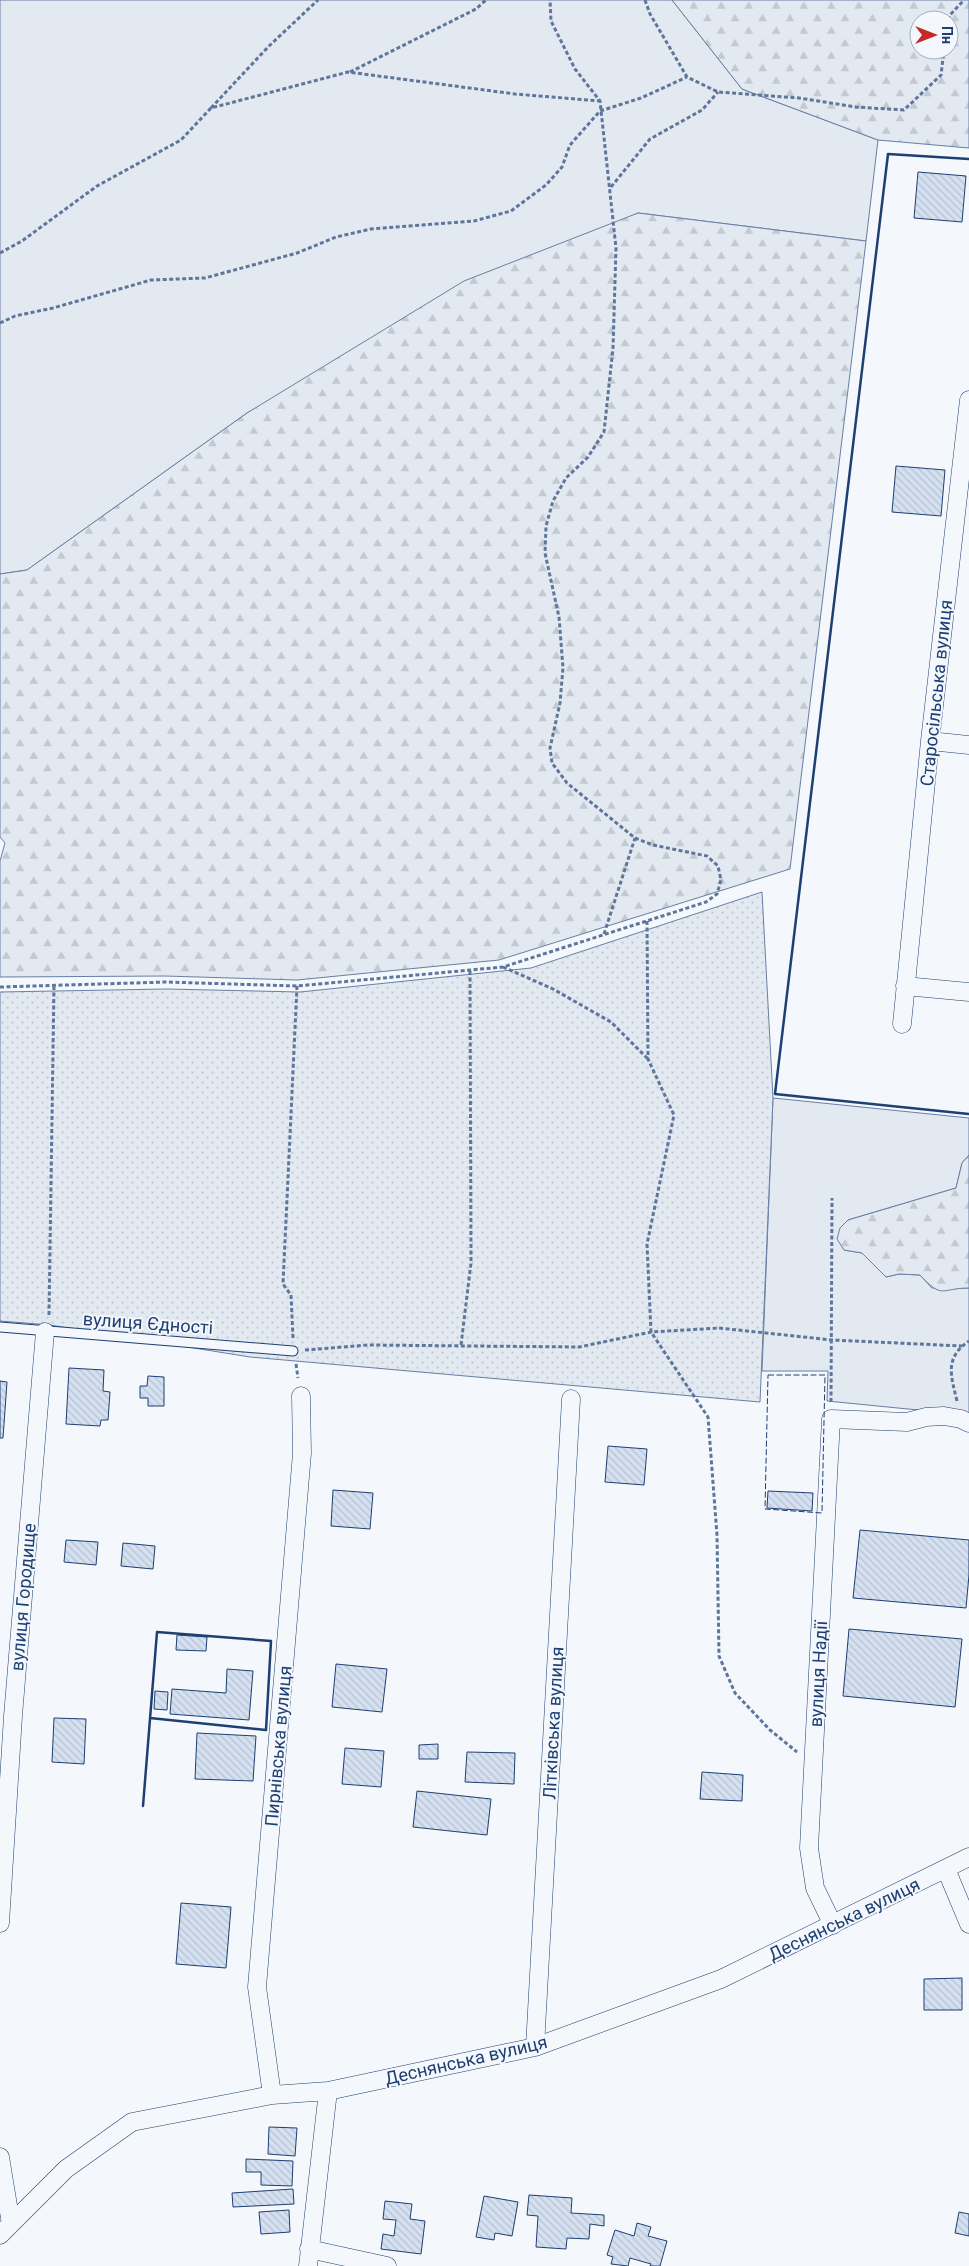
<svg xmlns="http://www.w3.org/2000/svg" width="969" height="2266" viewBox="0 0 969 2266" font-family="Roboto,sans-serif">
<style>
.green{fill:#e3e9f0;stroke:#687fa3}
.forest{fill:url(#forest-firs);stroke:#687fa3;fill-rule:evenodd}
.garden{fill:url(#garden-dots);stroke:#687fa3}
.building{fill:url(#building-back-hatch);stroke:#1d3f73}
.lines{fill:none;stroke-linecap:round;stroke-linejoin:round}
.service-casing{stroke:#1d3f73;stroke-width:11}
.minor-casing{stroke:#1d3f73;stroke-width:19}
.path{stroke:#5e769c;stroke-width:3;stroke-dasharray:4 2.5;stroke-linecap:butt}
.service{stroke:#f4f7fb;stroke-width:9}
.minor{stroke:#f4f7fb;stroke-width:18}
.fence{stroke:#1d3f73;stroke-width:1;stroke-dasharray:6 2.5;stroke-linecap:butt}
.wall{stroke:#1d3f73;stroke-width:2.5}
.labels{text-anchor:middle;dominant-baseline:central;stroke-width:4;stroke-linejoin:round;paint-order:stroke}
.street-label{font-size:18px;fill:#1d3f73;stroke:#f4f7fb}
</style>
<defs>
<pattern id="forest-firs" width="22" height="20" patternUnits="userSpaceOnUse" patternTransform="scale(1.25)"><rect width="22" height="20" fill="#e3e9f0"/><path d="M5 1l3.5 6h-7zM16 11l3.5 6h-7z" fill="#c2c9d1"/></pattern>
<pattern id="garden-dots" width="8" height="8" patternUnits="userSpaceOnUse" patternTransform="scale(1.25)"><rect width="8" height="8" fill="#e3e9f0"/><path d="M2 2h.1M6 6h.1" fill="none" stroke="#c2c9d1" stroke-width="1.8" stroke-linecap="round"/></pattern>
<pattern id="building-back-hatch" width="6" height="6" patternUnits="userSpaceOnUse" patternTransform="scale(1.25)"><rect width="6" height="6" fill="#d5e0f0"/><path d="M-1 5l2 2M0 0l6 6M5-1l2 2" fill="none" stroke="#b6c1d1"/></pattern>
</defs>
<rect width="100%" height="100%" fill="#f4f7fb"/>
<!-- green -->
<path class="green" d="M0,0H672L742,89L878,140L866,241L638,213L247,413L27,570L0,574Z
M773,1098L969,1118V1155L962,1163L956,1188L848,1220L844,1250L862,1253L886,1277L899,1274L920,1275L932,1288H969V1415L827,1401L828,1371H762Z"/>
<!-- forest -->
<path class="forest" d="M672,0H969V148L878,140L742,89ZM919,20H949V50H919Z
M638,213L866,241L790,869L499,960L297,980L165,976L0,977V861L5,843L0,837V574L27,570L247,413L464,281Z
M969,1155V1288C941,1288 943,1300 920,1275L899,1274L886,1277L862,1253L844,1250L837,1239L840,1228L848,1220L956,1188L962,1163Z"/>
<!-- garden -->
<path class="garden" d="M762,892L773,1098L760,1402L250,1357L50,1325L0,1321V992L166,989L300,992L531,968Z"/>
<!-- building -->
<path class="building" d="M918,172L966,176L962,222L914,218Z
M896,466L945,470L941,516L892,512Z
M69,1368L104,1370L103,1391L110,1392L108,1420H101L100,1426L66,1424Z
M148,1376L164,1377V1406H148V1398H140V1386H147Z
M0,1381L7,1382L3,1438H0Z
M608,1446L647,1449L644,1485L605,1482Z
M333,1490L373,1493L370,1529L331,1526Z
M768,1491L813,1493L812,1511L767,1508Z
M860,1530L969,1540V1575L966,1608L853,1598Z
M66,1540L98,1542L96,1565L64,1562Z
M123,1543L155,1546L153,1569L121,1566Z
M849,1629L962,1639L955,1707L843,1696Z
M177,1635L207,1637L206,1651L176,1650Z
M336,1664L387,1669L382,1712L332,1707Z
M227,1669L253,1671L249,1720L170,1714L172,1689L226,1693Z
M155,1691L168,1692L167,1710L154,1709Z
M54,1718L86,1719L84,1764L52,1762Z
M197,1733L256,1736L253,1781L195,1779Z
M438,1744V1759H419V1745Z
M345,1748L384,1751L381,1787L342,1784Z
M467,1752L515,1753L514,1784L465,1782Z
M702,1772L743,1775L742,1801L700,1799Z
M417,1791L491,1799L487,1835L413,1827Z
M181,1903L231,1907L226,1968L176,1964Z
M962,1978V2010H924V1979Z
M269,2127L297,2128L295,2156L268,2154Z
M246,2159L293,2161L292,2186L261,2185V2172H246Z
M293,2189L294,2204L233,2207L232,2193Z
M529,2195L572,2198L571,2213L604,2215V2226L590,2224L589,2239L567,2238L566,2249L536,2247L538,2216L527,2215Z
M484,2196L518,2202L512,2236L495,2233L494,2240L476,2237Z
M385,2201L412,2204L410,2219L425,2221L421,2254L381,2249L383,2234L394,2236L396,2220L383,2219Z
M289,2210L290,2232L261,2234L259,2212Z
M959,2212L969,2214V2236L955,2233Z
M637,2223L651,2227L648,2236L667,2241L660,2266H650L651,2264L630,2258L628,2266L611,2264L613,2257L607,2255L615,2230L634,2236Z"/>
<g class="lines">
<defs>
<path id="service" d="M0,1327L293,1351"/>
<path id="minor" d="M930,741L969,745
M905,986L969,992
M902,1024L930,741L969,400
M946,1869L969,1924
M0,1923L13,1716L45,1332
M833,1925L815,1888L809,1848L831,1419L907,1422L926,1417L944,1416L961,1419L969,1423
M535,2047L571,1399
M272,2095L257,1987L302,1453L301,1396
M0,2157L11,2224
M0,2235L66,2169L132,2122L272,2095L328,2091L535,2047L721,1979L969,1857
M309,2249L387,2266
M308,2266L328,2091"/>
</defs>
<!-- service casing -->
<use href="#service" class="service-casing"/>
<!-- minor casing -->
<use href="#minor" class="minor-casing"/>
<!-- path -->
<path class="path" d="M645,0L650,14L687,77L718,92L799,98L856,107L904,110L941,75L944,50
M949,20V16L964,0
M350,72L476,9L486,0
M211,108L269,46L318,0
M611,187L650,139L702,110L718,92
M0,253L22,241L97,186L181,140L211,108L348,72L515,94L600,101
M0,323L15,316L53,308L151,280L205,278L297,253L336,237L371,229L474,221L511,211L546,185L562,167L570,145L600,111L641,98L687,77
M647,921L648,1059L674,1115L647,1244L651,1332L708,1417L717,1535L719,1656L735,1693L770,1730L797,1752
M604,934L635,838
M503,967L553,989L611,1022L648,1059
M0,987L166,982L297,986L503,967L706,902L717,894L721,880L718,866L707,856L653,845L635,838L567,783L552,763L550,748L560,703L563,668L559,617L545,553L546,526L553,501L566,478L588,457L604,432L613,348L616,248L600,101L575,69L551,21L550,0
M49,1315L54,986
M293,1338L291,1295L283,1284L297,986
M461,1345L471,1263L470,970
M305,1350L368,1345L579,1347L651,1332L719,1328L832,1340L962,1346
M296,1364L298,1378
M957,1401C951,1376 944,1358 969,1341
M831,1402L832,1198"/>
<!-- service -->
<use href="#service" class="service"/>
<!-- minor -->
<use href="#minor" class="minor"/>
<!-- fence -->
<path class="fence" d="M768,1375H825L822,1513L765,1509Z"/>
<!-- wall -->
<path class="wall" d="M969,159L888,154L775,1094L969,1114
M143,1806L157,1632L271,1641L266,1730L150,1718"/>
</g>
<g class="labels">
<!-- street labels -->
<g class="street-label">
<text transform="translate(936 693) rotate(-84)">Старосільська вулиця</text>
<text transform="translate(148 1323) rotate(4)">вулиця Єдності</text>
<text transform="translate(23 1597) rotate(-85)">вулиця Городище</text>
<text transform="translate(818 1674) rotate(-87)">вулиця Надії</text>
<text transform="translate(553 1723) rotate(-87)">Літківська вулиця</text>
<text transform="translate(278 1746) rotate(-85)">Пирнівська вулиця</text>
<text transform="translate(844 1919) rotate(-26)">Деснянська вулиця</text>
<text transform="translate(466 2060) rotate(-13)">Деснянська вулиця</text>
</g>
</g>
<!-- north arrow -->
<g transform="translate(934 35) rotate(90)"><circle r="24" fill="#f4f7fb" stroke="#9eadc5"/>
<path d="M0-4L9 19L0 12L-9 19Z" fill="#c62828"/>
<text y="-8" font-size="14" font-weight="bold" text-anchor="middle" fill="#1d3f73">Пн</text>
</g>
</svg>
